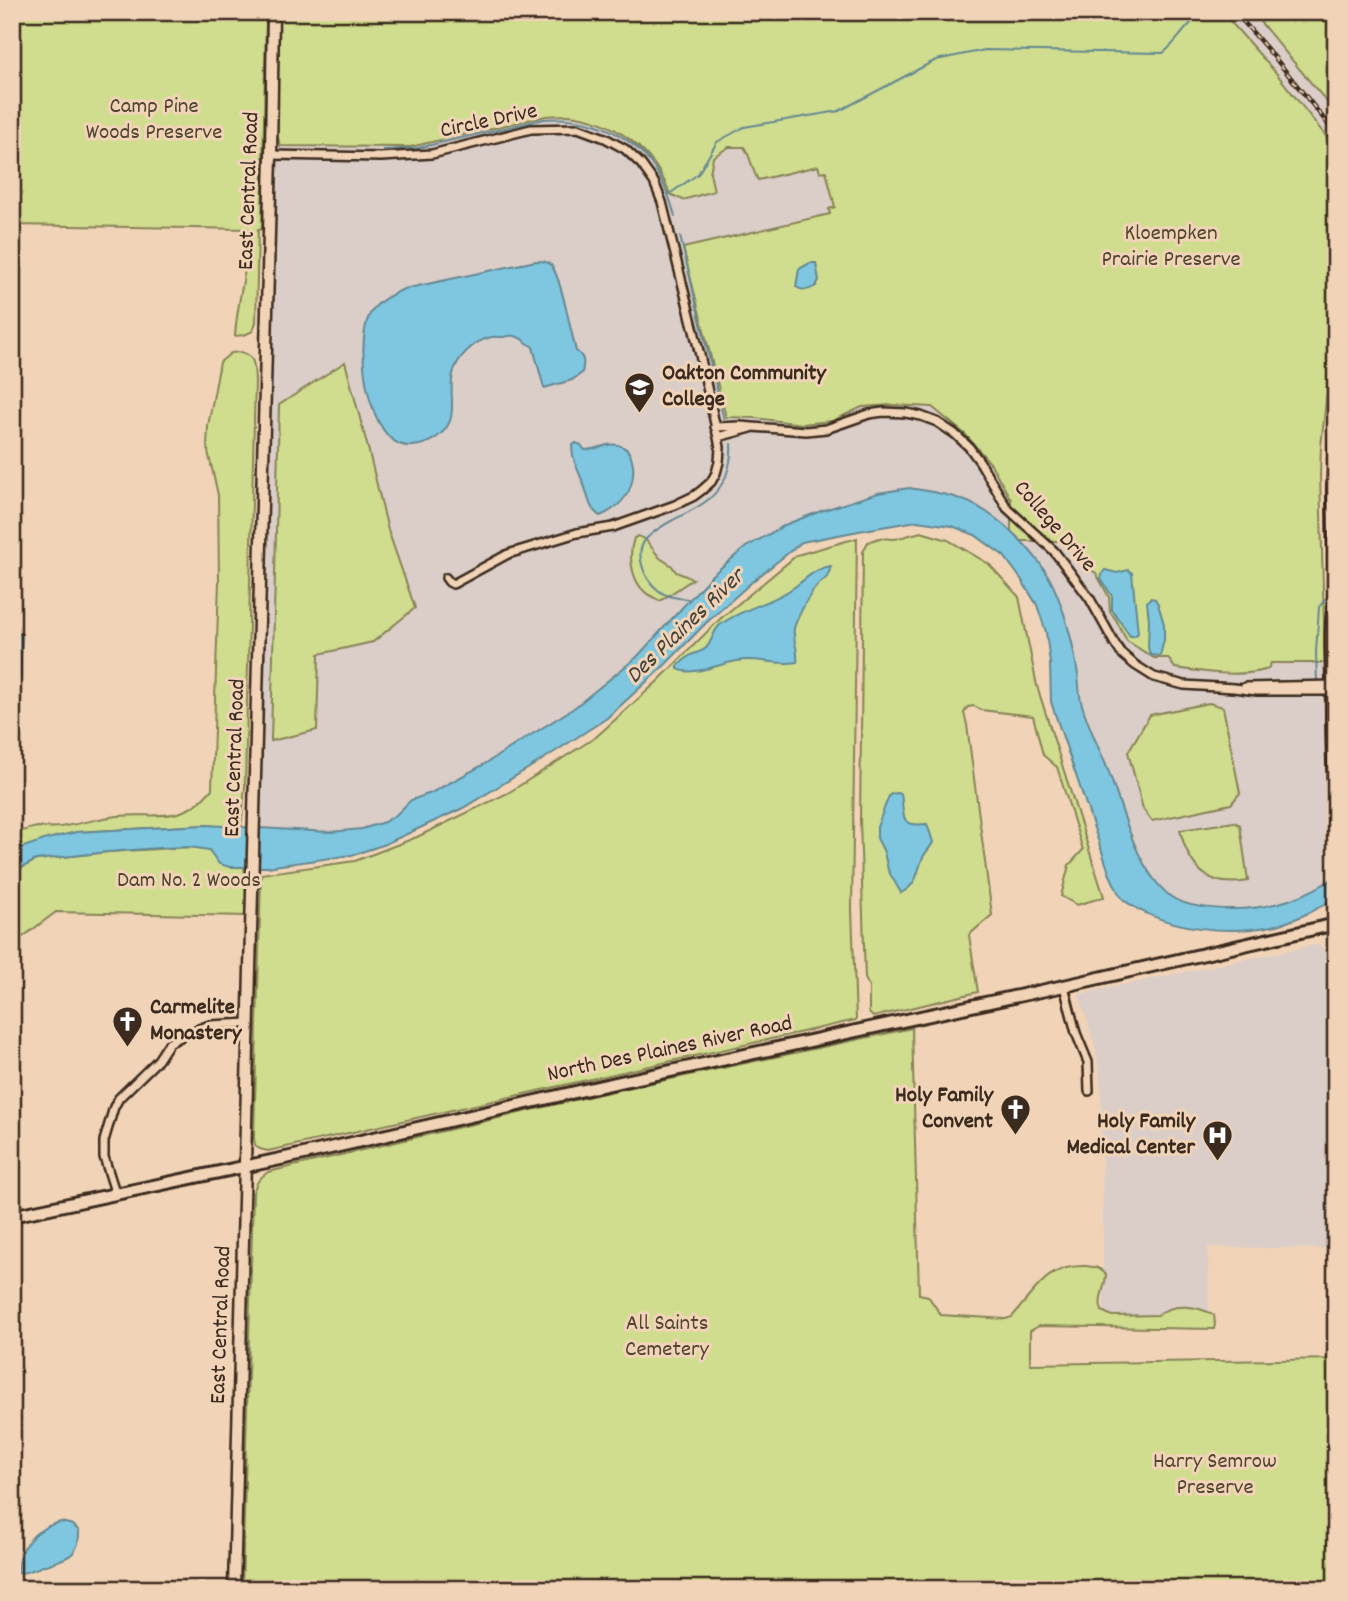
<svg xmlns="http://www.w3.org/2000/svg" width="1348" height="1601" viewBox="0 0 1348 1601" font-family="Dekko,sans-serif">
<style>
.built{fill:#dbcdc7}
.green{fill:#d0dc8e;stroke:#868356;stroke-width:2}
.water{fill:#7fc7e0;stroke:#648892;stroke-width:2}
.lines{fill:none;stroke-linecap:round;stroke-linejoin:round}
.stream{stroke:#648892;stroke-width:2}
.street-casing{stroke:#3b2a1e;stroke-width:12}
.secondary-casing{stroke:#3b2a1e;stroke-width:15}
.primary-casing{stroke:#3b2a1e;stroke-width:16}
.street{stroke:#f1d4b7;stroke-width:7}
.secondary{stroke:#f1d4b7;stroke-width:10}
.primary{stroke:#f1d4b7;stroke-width:10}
.rail-casing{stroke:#3b2a1e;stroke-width:4.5}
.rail{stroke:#f1d4b7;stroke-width:2;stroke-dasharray:5;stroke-linecap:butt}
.labels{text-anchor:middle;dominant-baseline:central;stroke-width:6;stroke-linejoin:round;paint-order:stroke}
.park-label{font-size:23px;fill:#51452f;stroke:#f1d4b7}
.street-label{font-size:23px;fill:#3b2a1e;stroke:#f1d4b7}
.poi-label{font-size:23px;font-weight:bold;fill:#3b2a1e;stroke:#f1d4b7;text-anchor:start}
.water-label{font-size:24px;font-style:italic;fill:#45423b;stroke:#f1d4b7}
</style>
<rect width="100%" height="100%" fill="#f1d4b7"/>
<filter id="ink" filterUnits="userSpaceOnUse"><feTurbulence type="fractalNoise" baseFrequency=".0143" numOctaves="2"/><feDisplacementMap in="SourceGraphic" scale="14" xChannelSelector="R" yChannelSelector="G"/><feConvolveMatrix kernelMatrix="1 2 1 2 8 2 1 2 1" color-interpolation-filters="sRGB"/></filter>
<g filter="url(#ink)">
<!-- built -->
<path class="built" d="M1206,12L1253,13L1336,113V149L1276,73L1236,27Z
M277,84L1004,102L1011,531L990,515L963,499L878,493L821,511L787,524L688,599L662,630L637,657L574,708L483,765L431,793L411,800L397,814L384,822L362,829L330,832L261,828L270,339L276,215L278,141L276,130Z
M1021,541H1174L1176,663H1325V884L1301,896L1274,905L1240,909H1207L1173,899L1152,878L1136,846L1082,702L1078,672L1063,611L1054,588Z
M1315,945L1321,946L1326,951L1329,960L1336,1249L1208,1247L1209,1322L1104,1320L1101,1085L1095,1046L1079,994Z"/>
<!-- green -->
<path class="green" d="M12,12H266L262,229L258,230L256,322L253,331L244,335L235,336C237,300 249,265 249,229L12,225Z
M277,12H1222L1276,73L1336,149V346L1327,391L1321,447L1320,474L1325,663H1271L1268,669C1243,678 1202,672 1175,668L1168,658H1154L1127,641L1116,620L1110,612L1109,597L1096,573L1086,567L1079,550L1073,541H1021L1011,531V500L991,464L966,435L932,407L891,405L862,407L832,421L802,424L755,418L726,417L683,248L830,214L829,209L835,207L826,171L820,172L818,166L758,180C751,168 752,159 744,147H729L713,157L710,173L714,191L683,200L670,194C654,151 614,119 568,115C560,115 553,116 546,116L410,147L280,146L276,130Z
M1252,12H1336V113Z
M241,352C256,356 254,367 255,381L245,787L241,828L205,825L76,832L12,851V834C20,832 30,828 38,827C46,827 52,828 60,827C79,824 99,818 118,816C158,812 181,826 212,789L219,581L218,495L207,447L208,426L220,362L231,353Z
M345,362L368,448L388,530L415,608L373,642L319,654L317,730L271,741L279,405Z
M921,532L948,540L989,564L1019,597L1037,686L1104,897L1077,905L1061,896L1069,865L1083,850L1057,767L1043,755L1033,716L981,710L974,706L968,707L964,713L967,725L992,915L969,935L978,992L873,1017L869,1013V987L865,978L860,821L863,552L868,542L879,538L895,539Z
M638,536L645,539L660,558L672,566L676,572L693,579L660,601C656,598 649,596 645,592C631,580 628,555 634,538Z
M857,538L852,909L856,1020L268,1151L260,1149L255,1146L254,1138L261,874L355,861L417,837L508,793L596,737L658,681L720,619L797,555Z
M1209,703L1223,707L1240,793L1231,804L1152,821L1143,809L1128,752L1150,715Z
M1234,822L1240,825L1248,881C1207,889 1189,867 1180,830Z
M190,847L209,849L230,867H244L246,882L247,916L56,912L12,945V873L36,860L108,852Z
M912,1028L919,1294L928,1296L941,1315L1006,1319L1012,1317C1035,1291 1047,1264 1086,1266C1095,1267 1099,1267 1106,1274C1106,1287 1097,1298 1102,1311L1112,1316L1158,1315C1173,1302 1198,1306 1214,1315L1215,1324L1214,1329L1039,1326L1030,1331V1364L1336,1359V1589H242L253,1193C256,1183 259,1178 268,1172L609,1092Z"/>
<!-- water -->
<path class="water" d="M536,261C542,261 547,261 551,265C561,277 571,333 576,351C585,357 584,363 582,373L572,380L544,388L533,347C528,344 521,337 515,336C511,335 508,336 504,337C499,337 493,336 488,338C473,342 456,359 453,374C449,389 455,407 450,421C444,436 426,446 411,446C367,448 354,343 370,314C377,301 391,295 404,289Z
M810,263H816L819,280L816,286C809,290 804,292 796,287L799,269Z
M576,443L581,445L585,450C597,450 612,440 623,447C630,450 632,458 633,465C635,490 622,507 600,516C588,508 589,497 584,485C579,471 572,461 572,446Z
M909,488C926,491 944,493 960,499C989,508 1024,540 1041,565C1061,592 1073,641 1078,675C1079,683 1079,692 1081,701C1086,721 1098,746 1106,765C1123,807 1134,867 1170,896C1184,907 1215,909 1232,909C1269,909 1306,898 1336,876V898C1316,909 1294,922 1272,926C1229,935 1168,929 1131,905C1128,903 1125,901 1123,899C1117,893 1114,882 1110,875L1051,702L1050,663L1046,632L1037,605L1021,579L1004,556L975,535L952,526L917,521L864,530L802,542L753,581L706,623L666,664L607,718L542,760L463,808L383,845L352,855L267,867H230L219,864L209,850L190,847L159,848L108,852L36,860L12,873V851L47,839L76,832L205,825L330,832L362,829L384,822L397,814L411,800L431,793L483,765L574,708L637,657L712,575L746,547L787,524L821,511L878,493Z
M831,566C826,584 824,577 815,588C808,597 797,618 794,628C792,640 799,650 797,662C776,666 757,657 737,661C721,663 692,677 678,669V666C682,662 686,658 691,655C695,653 702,652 706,648C712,642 713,631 720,625C742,608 771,604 793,588C806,579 815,568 831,566Z
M1105,570L1117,573L1128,570L1132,573L1138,633L1135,636H1130L1112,610V596L1101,579L1102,574Z
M1150,598L1155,599L1158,604L1164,624V640L1160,656L1150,655L1148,647L1149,620L1147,602Z
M12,634H22L20,680L12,679Z
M897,793L901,794C905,816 898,827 927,824L933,842C931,848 926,851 923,857C916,873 919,883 901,893L888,870L884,852L877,838V827L889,796L891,794Z
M61,1522L73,1525L79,1531C80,1557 66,1558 46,1565C36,1568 29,1573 18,1573C16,1547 37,1527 61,1522Z"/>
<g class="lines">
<!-- stream -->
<path class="stream" d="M383,150L418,148L544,119C597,115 645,139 666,190C670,198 672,207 675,216
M668,195L698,174L717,142L744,127L839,111L936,60L985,50L1163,53C1175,44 1181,33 1191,23
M680,236L724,420
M688,599C677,598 666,597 658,590C644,579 633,552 647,538C671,514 712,511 726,476C730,465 732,456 731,444
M1317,681L1316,652L1319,607L1327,597"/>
<defs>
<path id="street" d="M271,155L381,157L432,154L531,129L578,128L605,138L625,149L641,164L654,182L662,202L700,355L720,447L719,462L716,473L711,482L702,490L694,496L675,505L613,527L577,533L508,554L453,584L449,582L446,578
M715,427L740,426L806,431L826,429L869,414L883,412L906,413L921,416L937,422L955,434L969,447L980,462L1007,508L1054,551L1067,568L1090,599L1115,644L1121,653L1135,665L1154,677L1184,685L1234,688L1257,691H1334
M718,437L751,428
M1245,687L1335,685
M1064,986L1076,1033L1088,1062L1089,1091
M116,1195L104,1157V1141L114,1107L119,1098L158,1060L169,1043L188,1033L210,1025L249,1023"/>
<path id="secondary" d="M234,1589L271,155L273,12"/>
<path id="primary" d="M1336,432L1333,489L1335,600C1329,628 1332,657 1332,685C1331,735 1334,785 1336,836
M12,1216L304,1154L597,1087L1064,986L1336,924"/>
</defs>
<!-- street casing -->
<use href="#street" class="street-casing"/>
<!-- secondary casing -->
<use href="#secondary" class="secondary-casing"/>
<!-- primary casing -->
<use href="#primary" class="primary-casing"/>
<!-- street -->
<use href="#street" class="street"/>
<!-- secondary -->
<use href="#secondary" class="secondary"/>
<!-- primary -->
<use href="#primary" class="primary"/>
<defs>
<path id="rail" d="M1235,12L1275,58L1336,134"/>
</defs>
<!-- rail casing -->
<use href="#rail" class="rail-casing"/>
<!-- rail -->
<use href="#rail" class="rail"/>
</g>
</g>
<!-- icons -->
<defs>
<symbol id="university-pin" viewBox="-11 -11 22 30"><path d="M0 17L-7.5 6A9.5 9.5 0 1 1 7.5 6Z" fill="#3b2a1e" stroke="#f1d4b7"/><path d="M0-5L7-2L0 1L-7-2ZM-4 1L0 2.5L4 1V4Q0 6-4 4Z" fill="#fff"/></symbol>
<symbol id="church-pin" viewBox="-11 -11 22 30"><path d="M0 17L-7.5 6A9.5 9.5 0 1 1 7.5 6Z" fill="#3b2a1e" stroke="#f1d4b7"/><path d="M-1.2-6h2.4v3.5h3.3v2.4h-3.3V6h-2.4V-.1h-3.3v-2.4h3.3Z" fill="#fff"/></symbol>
<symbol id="hospital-pin" viewBox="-11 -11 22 30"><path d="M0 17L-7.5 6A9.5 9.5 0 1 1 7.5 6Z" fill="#3b2a1e" stroke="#f1d4b7"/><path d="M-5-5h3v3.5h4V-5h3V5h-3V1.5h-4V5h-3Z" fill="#fff"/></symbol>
</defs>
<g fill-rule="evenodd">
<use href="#university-pin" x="622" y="370" width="35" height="47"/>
<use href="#church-pin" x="110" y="1004" width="35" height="47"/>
<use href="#church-pin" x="998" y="1092" width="35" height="47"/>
<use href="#hospital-pin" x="1200" y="1118" width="35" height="47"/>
</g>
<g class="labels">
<!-- park labels -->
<g class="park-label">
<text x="154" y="107">Camp Pine<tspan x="154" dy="26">Woods Preserve</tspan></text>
<text x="1171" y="234">Kloempken<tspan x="1171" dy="26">Prairie Preserve</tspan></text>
<text x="189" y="881">Dam No. 2 Woods</text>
<text x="667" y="1324">All Saints<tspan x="667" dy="26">Cemetery</tspan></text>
<text x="1215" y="1462">Harry Semrow<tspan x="1215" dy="26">Preserve</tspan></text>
</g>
<!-- street labels -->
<g class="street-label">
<text transform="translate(489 122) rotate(-12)">Circle Drive</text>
<text transform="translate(250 191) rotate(-88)">East Central Road</text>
<text transform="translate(1054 527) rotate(49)">College Drive</text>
<text transform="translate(236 758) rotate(-88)">East Central Road</text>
<text transform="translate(670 1050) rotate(-12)">North Des Plaines River Road</text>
<text transform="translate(222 1325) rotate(-88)">East Central Road</text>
</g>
<!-- poi labels -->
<g class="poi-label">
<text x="662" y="374">Oakton Community<tspan x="662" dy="26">College</tspan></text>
<text x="150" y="1008">Carmelite<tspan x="150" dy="26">Monastery</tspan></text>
<text x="993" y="1096" text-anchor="end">Holy Family<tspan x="993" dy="26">Convent</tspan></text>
<text x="1195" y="1122" text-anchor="end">Holy Family<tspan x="1195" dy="26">Medical Center</tspan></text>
</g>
<!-- water labels -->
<g class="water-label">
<text transform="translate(686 627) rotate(-44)">Des Plaines River</text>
</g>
</g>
<!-- margin -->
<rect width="1348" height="1601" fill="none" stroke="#f1d4b7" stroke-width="42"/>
<rect x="21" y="21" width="1306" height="1559" fill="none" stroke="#3b2a1e" stroke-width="2.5" filter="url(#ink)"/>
</svg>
